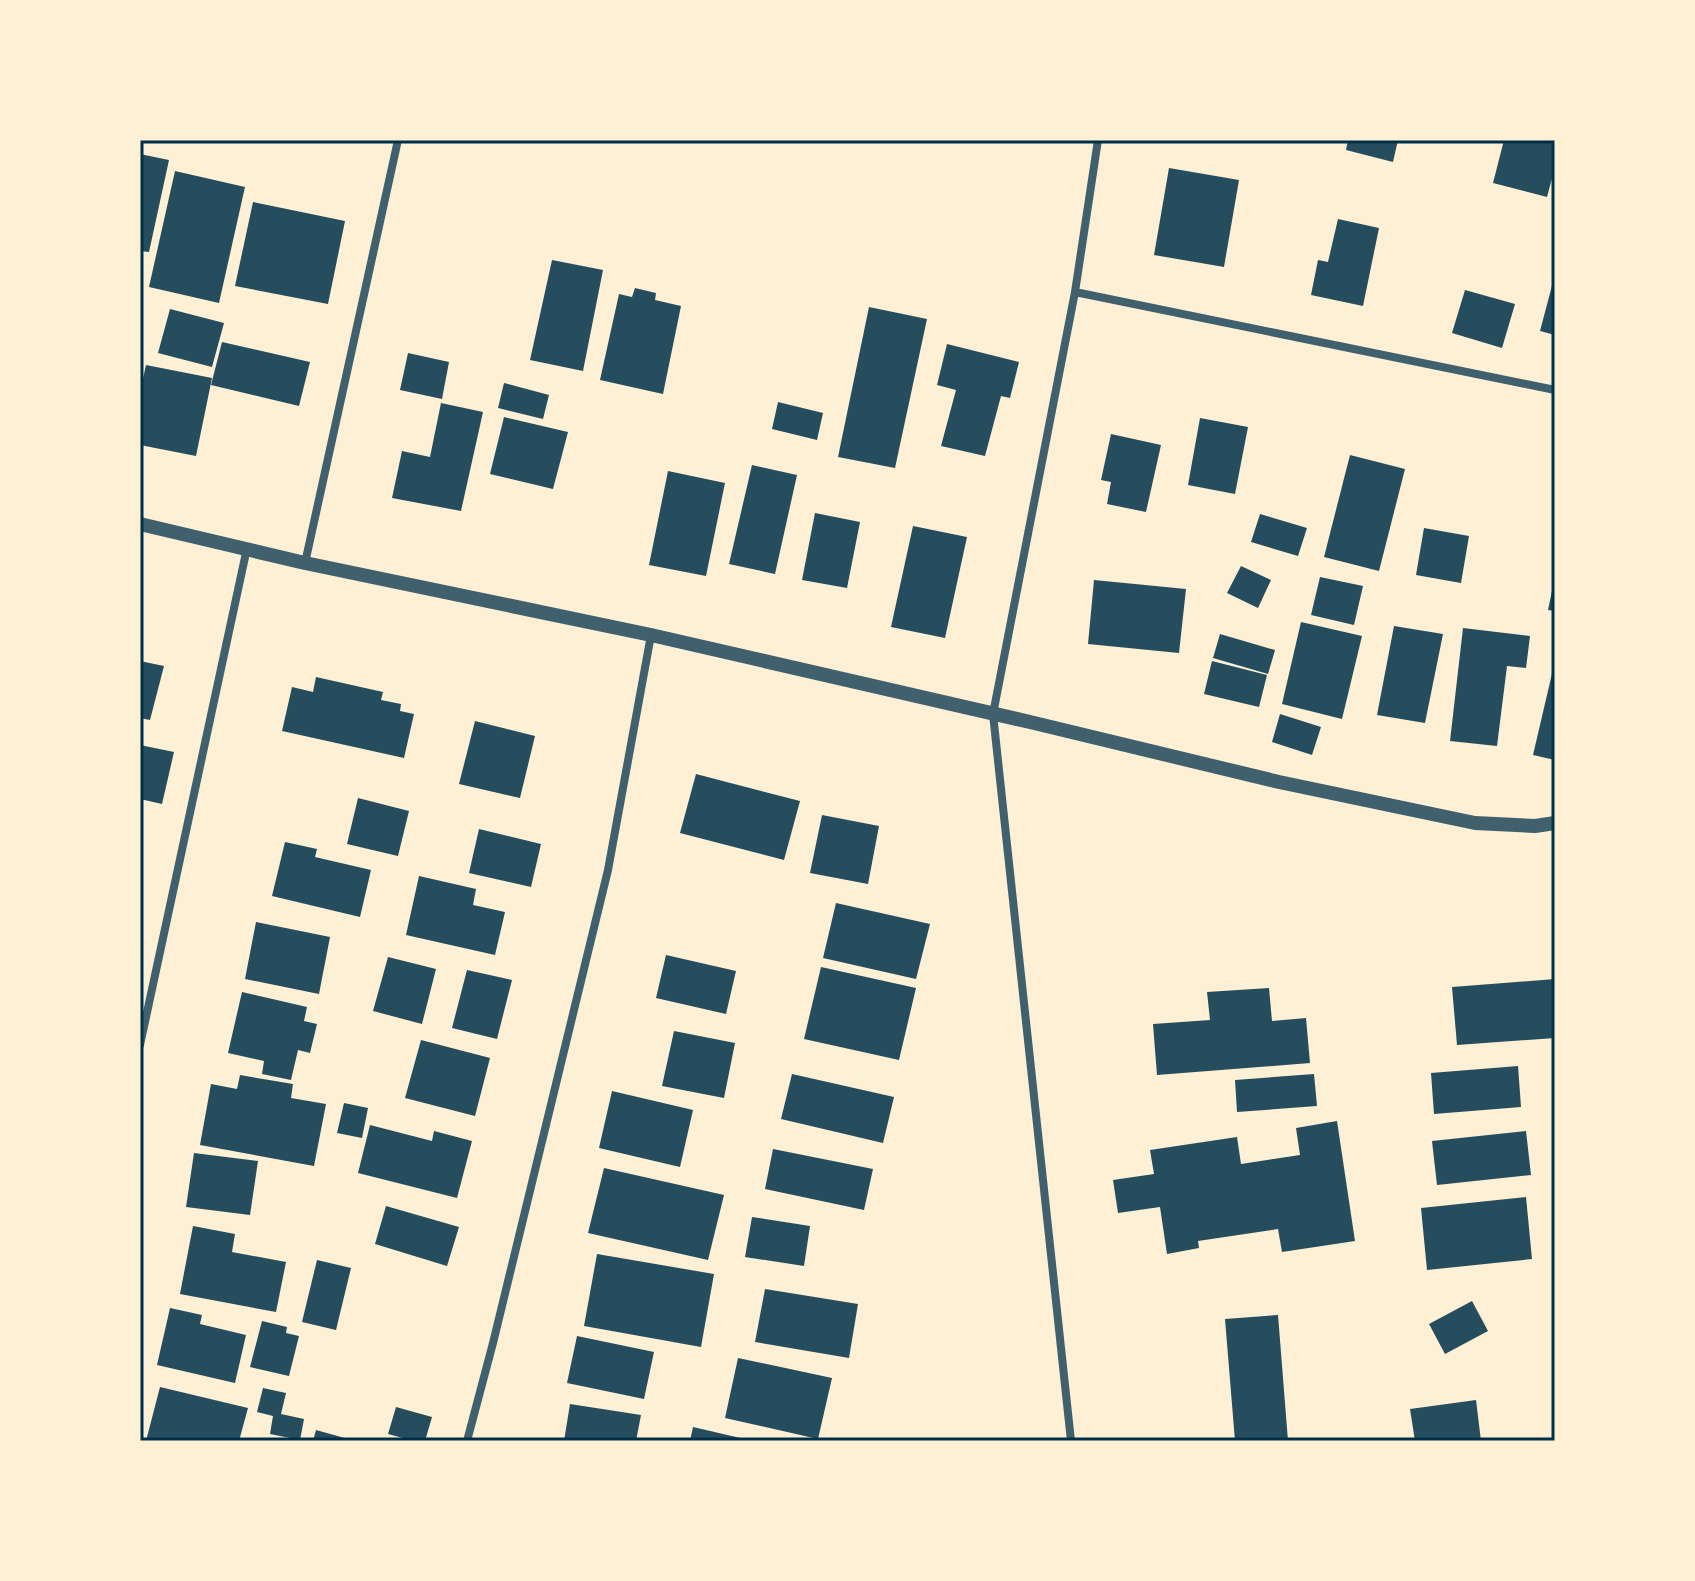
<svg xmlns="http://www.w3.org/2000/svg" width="1695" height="1581" viewBox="0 0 1695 1581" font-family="'IBM Plex Serif',serif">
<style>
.building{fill:#264d5e}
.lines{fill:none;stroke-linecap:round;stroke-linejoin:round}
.minor{stroke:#3f606c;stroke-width:8}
.tertiary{stroke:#3f606c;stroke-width:14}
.neatline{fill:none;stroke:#003049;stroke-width:3}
</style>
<rect width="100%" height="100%" fill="#fdf0d5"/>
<!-- building -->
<path class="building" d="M1348,140H1398L1393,162L1346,150Z
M1504,140H1555V167L1547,197L1493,183Z
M140,154L169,160L149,252L140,251Z
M1169,168L1239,180L1224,267L1154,255Z
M175,171L245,187L219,303L149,287Z
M253,202L345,221L328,304L235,286Z
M1338,219L1379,228L1363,306L1311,295L1318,260L1328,262Z
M552,260L603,270L583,371L530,360Z
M1554,278H1555V335L1540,331Z
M635,288L656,293L655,300L681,306L663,394L600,380L619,294L632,297Z
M1465,290L1515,304L1502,348L1452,333Z
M869,307L927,319L895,468L838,457Z
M170,309L224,323L212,367L158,353Z
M222,342L310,362L299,406L211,385Z
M947,344L1019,362L1010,398L1001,396L985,456L941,446L956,390L937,385Z
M408,353L449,362L442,399L400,390Z
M146,365L212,378L196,456L140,445V392Z
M504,383L549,395L543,419L498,408Z
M778,402L823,413L817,440L772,429Z
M441,403L483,412L461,511L392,498L402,451L430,457Z
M504,417L568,432L553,489L490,474Z
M1200,418L1248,427L1235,494L1188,485Z
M1111,434L1161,445L1146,512L1107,504L1111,482L1101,480Z
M1350,455L1405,469L1379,571L1324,557Z
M752,465L797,475L775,574L729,564Z
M668,471L725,483L706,576L649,565Z
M815,513L860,522L847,588L802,580Z
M1260,514L1307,528L1298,556L1251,542Z
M913,526L967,537L945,638L891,627Z
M1424,528L1469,536L1461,583L1416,575Z
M1241,566L1271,580L1258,608L1227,593Z
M1320,577L1363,586L1354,625L1311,615Z
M1094,580L1186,589L1179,653L1088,644Z
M1554,581H1555V611L1548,610Z
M1301,622L1362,636L1342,719L1282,704Z
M1394,626L1443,634L1425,723L1377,715Z
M1463,628L1530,636L1526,668L1507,666L1497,746L1450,741Z
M1220,634L1275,650L1268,674L1213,658Z
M140,661L164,666L150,720L140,718Z
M1212,661L1267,675L1259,707L1204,694Z
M1554,665L1555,666V760L1533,755Z
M316,677L383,692L381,700L401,704L400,711L414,714L404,758L282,731L292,687L313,692Z
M1280,714L1321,727L1312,755L1272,742Z
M475,721L535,736L520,798L459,784Z
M140,745L174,752L162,804L140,799Z
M696,774L800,801L784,860L680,833Z
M358,798L409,811L398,856L347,844Z
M822,815L879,826L868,884L810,873Z
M479,829L541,844L531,887L469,873Z
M285,842L317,849L315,857L371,870L360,917L272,896Z
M419,876L476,889L473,905L505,912L495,955L406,935Z
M836,903L930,924L916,979L823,958Z
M256,922L330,937L319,994L245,979Z
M666,955L736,971L726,1014L656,998Z
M388,957L436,969L422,1024L373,1011Z
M821,967L916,988L899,1060L804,1039Z
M467,970L512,980L497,1039L452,1028Z
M1555,979V1038L1457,1045L1452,987Z
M1269,988L1272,1021L1306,1018L1310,1063L1157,1075L1153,1024L1210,1020L1207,992Z
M242,992L307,1007L304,1021L317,1024L310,1053L298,1050L291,1080L262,1074L264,1061L228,1053Z
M674,1031L735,1043L724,1098L662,1086Z
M421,1040L490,1058L475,1116L405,1098Z
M1518,1066L1521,1107L1434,1114L1431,1073Z
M792,1074L894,1097L883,1143L781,1119Z
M1314,1074L1317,1106L1237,1112L1235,1080Z
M240,1075L293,1084L291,1098L326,1104L314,1166L200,1145L211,1084L237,1089Z
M612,1091L693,1110L680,1167L599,1148Z
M344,1103L368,1108L362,1138L337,1133Z
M1337,1121L1355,1241L1282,1252L1278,1229L1198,1241L1199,1248L1167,1254L1160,1207L1118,1213L1113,1180L1154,1174L1150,1150L1237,1137L1241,1164L1300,1155L1296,1128Z
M370,1125L432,1141L434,1131L472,1141L457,1198L358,1173Z
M1526,1131L1531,1175L1437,1185L1432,1141Z
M773,1149L873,1169L864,1210L765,1189Z
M194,1153L258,1161L250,1215L186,1207Z
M604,1168L724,1195L708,1260L588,1233Z
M1526,1197L1532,1259L1427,1270L1421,1208Z
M386,1206L459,1227L447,1266L375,1244Z
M752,1217L810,1226L804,1266L745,1257Z
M193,1226L235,1234L232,1252L286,1262L276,1312L180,1294Z
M597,1254L714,1274L701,1347L584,1326Z
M317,1260L351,1268L336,1330L302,1322Z
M765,1289L858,1304L849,1358L755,1342Z
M1472,1301L1488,1331L1445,1354L1429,1324Z
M170,1308L202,1315L200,1324L246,1335L235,1383L157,1365Z
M1278,1315L1288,1441H1235L1225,1319Z
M262,1321L287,1327L286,1333L299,1336L289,1376L250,1367Z
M577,1336L654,1352L644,1399L567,1383Z
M738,1358L832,1378L818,1439L725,1418Z
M160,1387L248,1408L239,1441H146Z
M263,1388L286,1393L281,1414L304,1419L300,1440L270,1434L273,1416L257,1412Z
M1476,1400L1481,1441H1415L1410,1409Z
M570,1404L641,1415L636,1441H564Z
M396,1407L432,1417L425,1441H414L388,1434Z
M693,1427L749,1440V1441H690Z
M316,1430L352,1440V1441H313Z"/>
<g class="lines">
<!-- minor -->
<path class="minor" d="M1075,292L1555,390
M305,563L398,140
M140,1045L247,548
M467,1441L493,1343L608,870L651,635
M1071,1441L993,714L1075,292L1098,140"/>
<!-- tertiary -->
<path class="tertiary" d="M140,524L305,563L651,635L1030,722L1279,782L1475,823L1535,826L1555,823"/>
</g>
<!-- border -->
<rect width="1695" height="1581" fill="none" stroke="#fdf0d5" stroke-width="284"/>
<rect x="142" y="142" width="1411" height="1297" class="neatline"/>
</svg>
